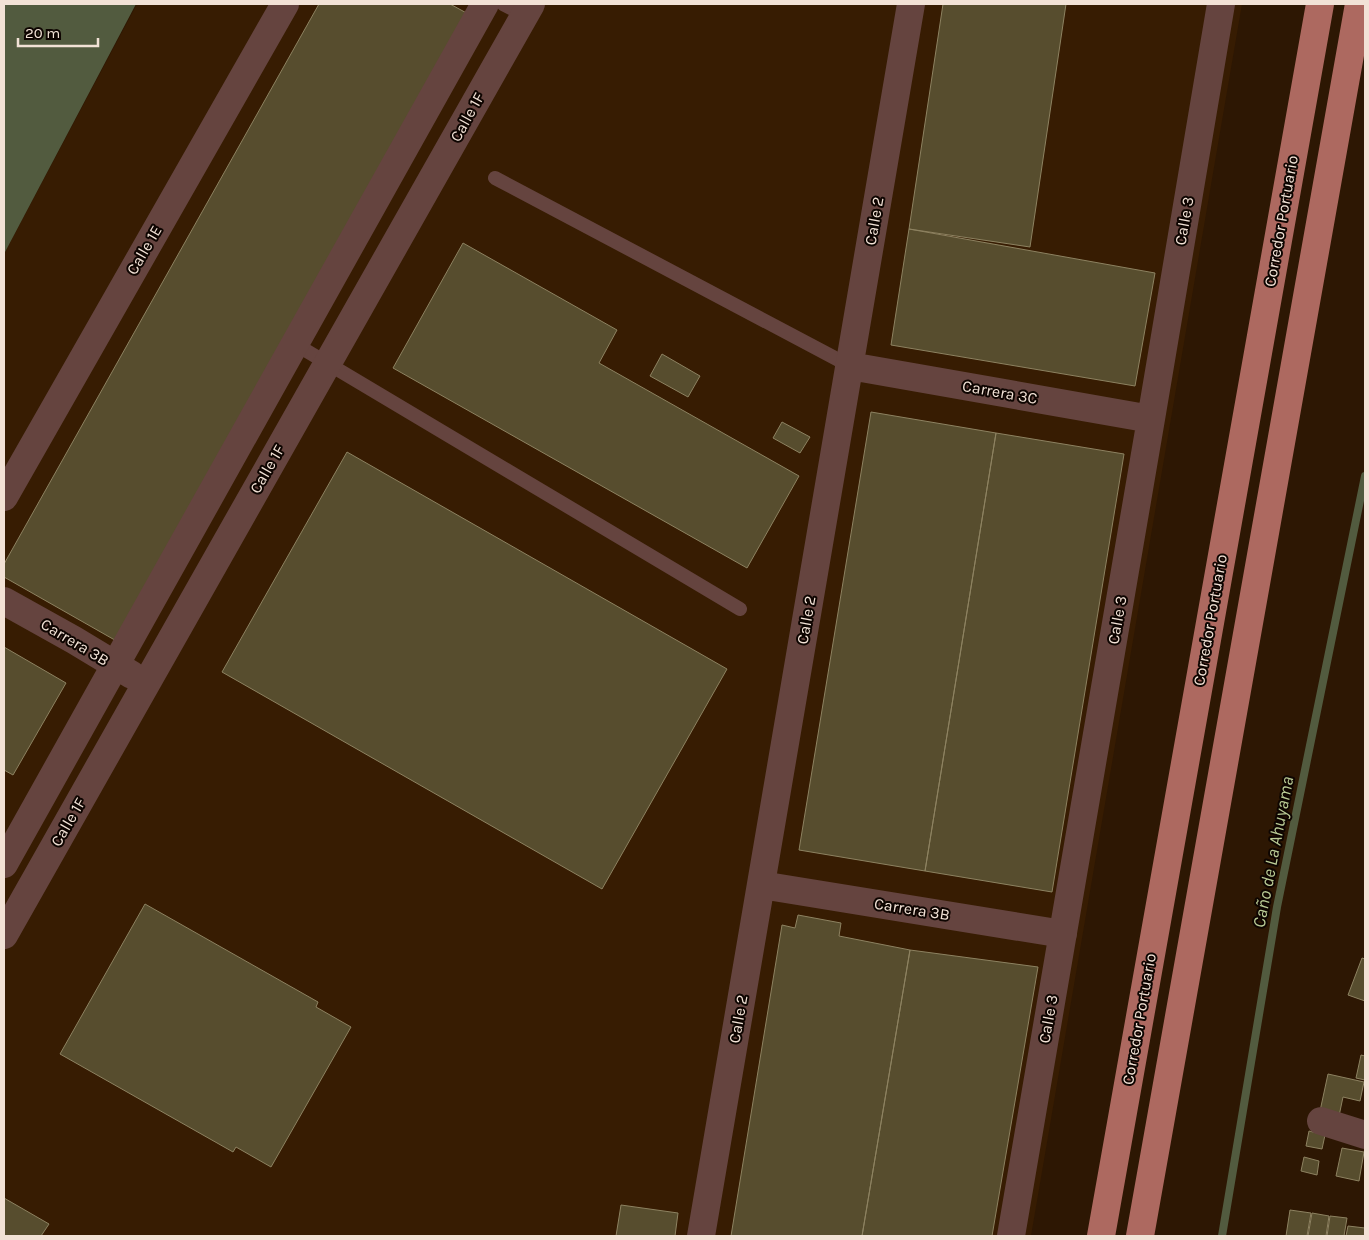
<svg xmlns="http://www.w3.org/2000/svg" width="1369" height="1240" viewBox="0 0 1369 1240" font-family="Karla,sans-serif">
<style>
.built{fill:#371c02}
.water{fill:#525b3f}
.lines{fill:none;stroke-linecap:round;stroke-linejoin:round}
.stream{stroke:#525b3f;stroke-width:8}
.building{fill:#574d2e;stroke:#8d8261}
.service{stroke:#65443f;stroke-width:14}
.minor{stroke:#65443f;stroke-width:28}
.primary{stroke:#ad6960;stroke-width:28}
.labels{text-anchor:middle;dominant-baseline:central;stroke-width:4;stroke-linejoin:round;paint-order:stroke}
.street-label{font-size:16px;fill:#f2e2d6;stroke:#0e0501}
.water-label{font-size:18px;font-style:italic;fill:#bacb95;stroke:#0e0501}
</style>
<rect width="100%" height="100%" fill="#2d1703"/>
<!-- built -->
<path class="built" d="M137,4H1242L1031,1236H4V254Z"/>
<!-- water -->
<path class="water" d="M4,4H136L4,254Z"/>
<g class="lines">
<!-- stream -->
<path class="stream" d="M1222,1236L1277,907L1365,476"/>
</g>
<!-- building -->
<path class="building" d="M319,4H450L472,16L120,643L4,577V564Z
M943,4H1066L1030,247L909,229Z
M909,229L1155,273L1135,386L891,345Z
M463,243L617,330L599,363L799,476L747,568L393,368Z
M662,354L700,376L688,397L650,376Z
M871,412L996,433L925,871L799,850Z
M782,422L810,437L800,453L773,438Z
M996,433L1124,454L1052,892L925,871Z
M347,452L727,669L602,889L222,672Z
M4,647L66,683L13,775L4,770Z
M145,904L318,1002L316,1007L351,1027L271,1167L236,1147L233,1152L60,1054Z
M798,915L841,923L839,936L910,950L862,1236H731L782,925L795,928Z
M910,950L1038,967L992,1236H862Z
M1362,958L1365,959V1001L1348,995Z
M1361,1055L1365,1056V1080L1356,1078Z
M1328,1074L1364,1082L1360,1101L1343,1097L1339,1116L1320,1111Z
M1309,1131L1325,1135L1322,1149L1306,1146Z
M1342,1148L1364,1152L1359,1181L1336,1176Z
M1304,1157L1319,1161L1317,1175L1301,1171Z
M4,1198L49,1224L41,1236H4Z
M621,1205L678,1213L675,1236H616Z
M1290,1210L1311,1213L1307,1236H1286Z
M1312,1213L1329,1216L1326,1236H1308Z
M1330,1216L1347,1218L1344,1236H1327Z
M1348,1226L1365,1228V1236H1346Z"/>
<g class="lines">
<!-- service -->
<path class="service" d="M503,4L524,15
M495,178L850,366
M295,344L740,609"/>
<!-- minor -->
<path class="minor" d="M850,366L1151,419
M4,497L285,4
M4,601L74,640L132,675
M4,864L485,4
M761,885L1063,934
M4,935L531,4
M1321,1121L1365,1135
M701,1236L911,4
M1011,1236L1151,419L1221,4"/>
<!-- primary -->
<path class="primary" d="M1101,1236L1320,4
M1140,1236L1359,4"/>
</g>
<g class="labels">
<!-- street labels -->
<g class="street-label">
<text transform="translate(467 117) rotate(-61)">Calle 1F</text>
<text transform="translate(874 221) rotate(-80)">Calle 2</text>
<text transform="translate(1184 221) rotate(-80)">Calle 3</text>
<text transform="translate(1281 221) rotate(-80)">Corredor Portuario</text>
<text transform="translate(144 250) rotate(-60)">Calle 1E</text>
<text transform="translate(1000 392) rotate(10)">Carrera 3C</text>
<text transform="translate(267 469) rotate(-60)">Calle 1F</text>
<text transform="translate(806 620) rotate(-80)">Calle 2</text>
<text transform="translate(1117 620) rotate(-80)">Calle 3</text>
<text transform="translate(1210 620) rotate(-80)">Corredor Portuario</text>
<text transform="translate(75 642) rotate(31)">Carrera 3B</text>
<text transform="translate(68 822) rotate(-60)">Calle 1F</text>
<text transform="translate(912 909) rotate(9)">Carrera 3B</text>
<text transform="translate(738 1019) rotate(-80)">Calle 2</text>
<text transform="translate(1048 1019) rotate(-80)">Calle 3</text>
<text transform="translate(1139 1019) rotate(-80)">Corredor Portuario</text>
</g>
<!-- water labels -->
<g class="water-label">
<text transform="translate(1273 852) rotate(-79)">Caño de La Ahuyama</text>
</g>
</g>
<!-- border -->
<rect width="1369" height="1240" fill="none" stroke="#f2e2d6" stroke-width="10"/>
<!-- scale -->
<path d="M18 38v8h80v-8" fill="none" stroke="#f2e2d6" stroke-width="2.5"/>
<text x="25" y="38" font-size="15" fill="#f2e2d6" stroke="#0e0501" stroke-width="4" paint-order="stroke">20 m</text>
</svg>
